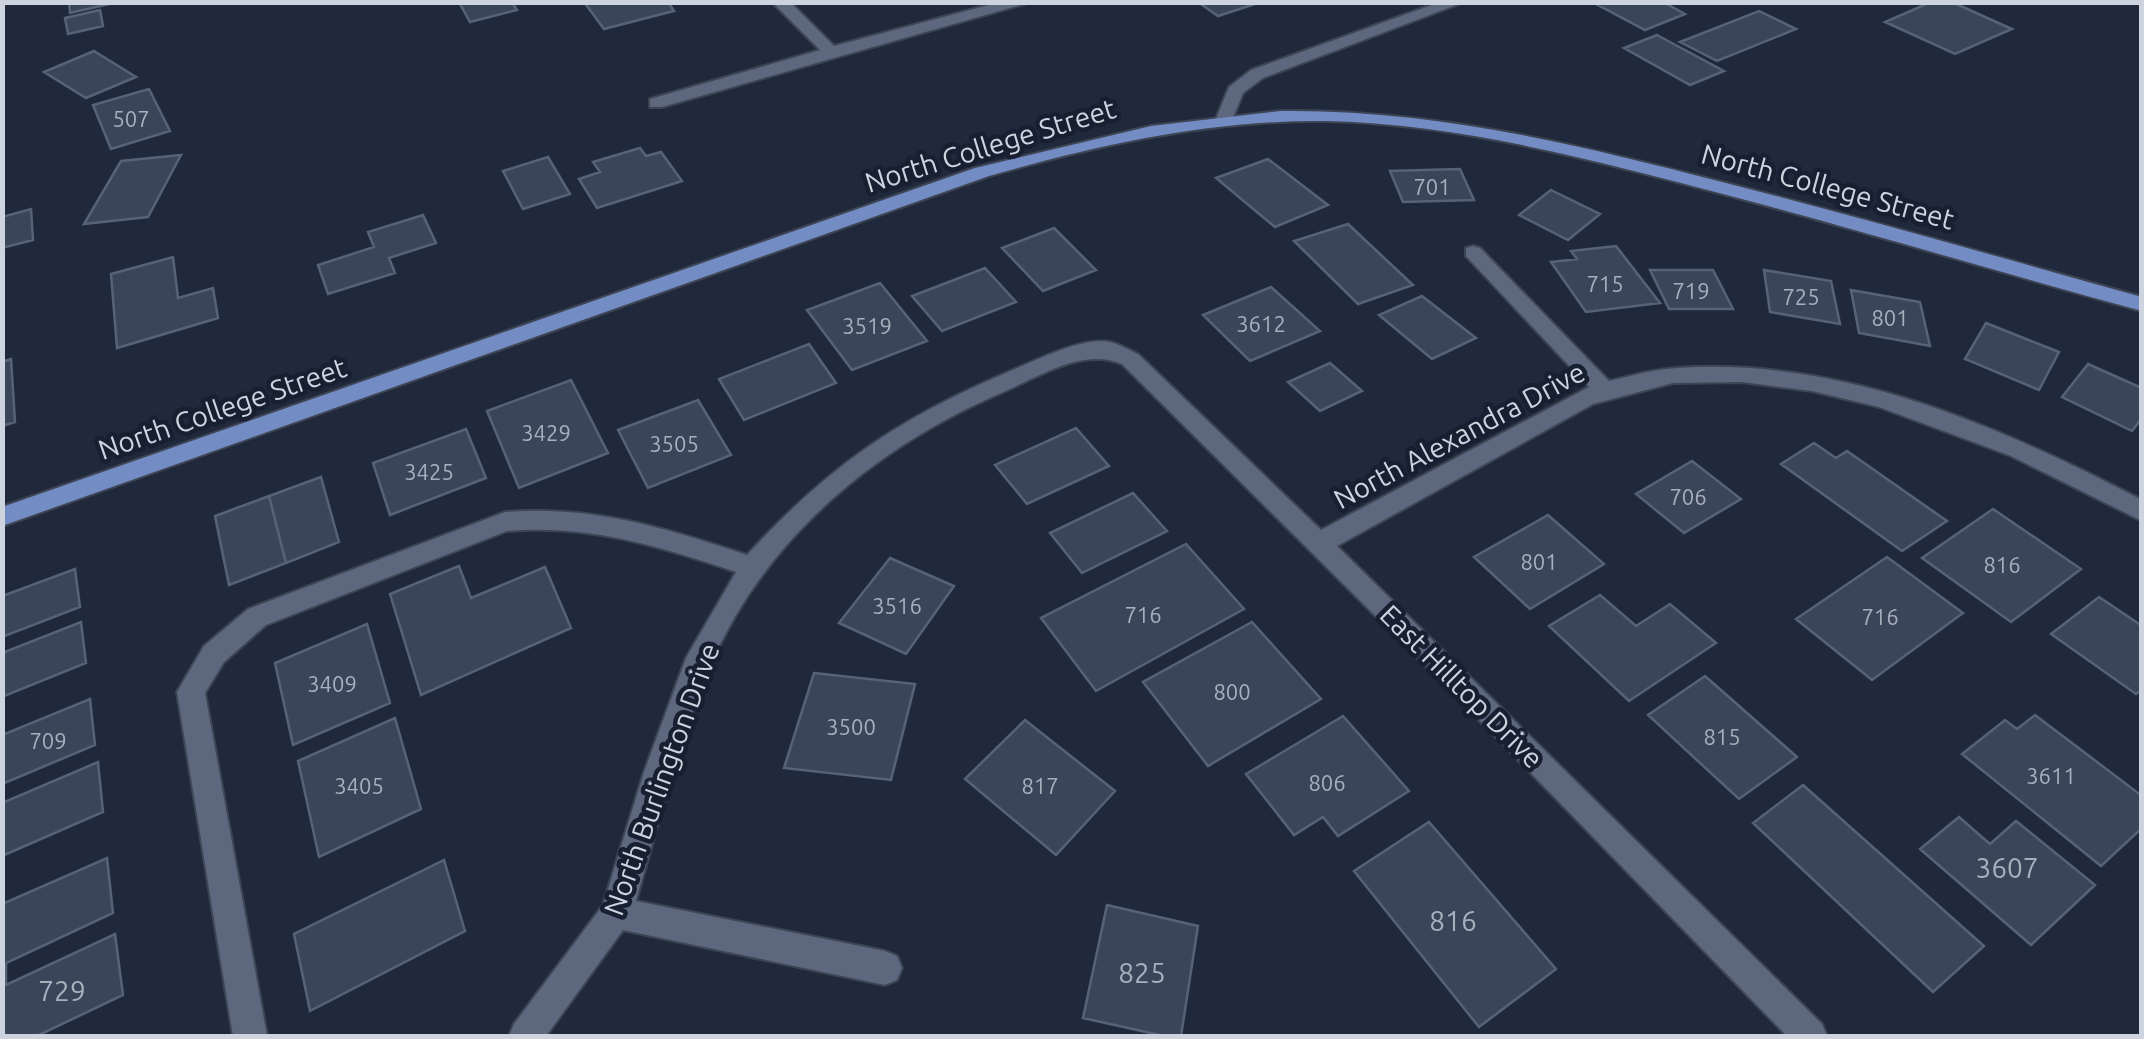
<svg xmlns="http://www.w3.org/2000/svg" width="2144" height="1039" viewBox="0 0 2144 1039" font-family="Ubuntu,sans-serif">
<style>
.building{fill:#3b455a;stroke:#576278;stroke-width:2.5}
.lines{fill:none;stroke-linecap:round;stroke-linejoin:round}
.minor-casing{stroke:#3d4453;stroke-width:4}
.major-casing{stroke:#3d4453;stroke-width:4}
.minor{fill:#5d677d;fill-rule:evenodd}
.major{fill:#738cc4;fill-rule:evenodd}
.labels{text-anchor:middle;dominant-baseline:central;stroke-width:9;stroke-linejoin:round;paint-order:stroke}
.number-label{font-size:22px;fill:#a8b0be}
.street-label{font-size:28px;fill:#cdd4e0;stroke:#171f31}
.near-number-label{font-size:28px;fill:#a8b0be}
</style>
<rect width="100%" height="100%" fill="#20293c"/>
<!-- building -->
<path class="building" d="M69,2H118L70,13Z
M459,2H512L517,10L470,22Z
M584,2H668L674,11L604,29Z
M1198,2H1261L1218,16Z
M1604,2H1663L1685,14L1645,30L1598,5Z
M1931,2H1952L2012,29L1955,54L1885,22Z
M100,10L103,26L68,34L65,18Z
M1759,11L1796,29L1717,61L1680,42Z
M1657,35L1724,71L1690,85L1624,48Z
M94,51L136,77L86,98L44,72Z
M149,89L170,131L111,149L93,105Z
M640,148L646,156L661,152L682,181L597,208L579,179L600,172L593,162Z
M181,155L148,217L84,224L121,161Z
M548,157L570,194L523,209L503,171Z
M1268,159L1328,205L1275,227L1216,178Z
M1460,169L1474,200L1403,202L1390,171Z
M1551,190L1600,214L1568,240L1519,215Z
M31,209L33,240L2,248V217Z
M423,215L436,243L389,258L395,273L328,294L318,265L374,247L368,232Z
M1348,224L1413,285L1358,304L1294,241Z
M1054,228L1096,270L1043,291L1002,248Z
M1616,246L1660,303L1586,312L1551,262L1577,259L1571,251Z
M173,257L178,298L213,288L218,318L117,348L111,274Z
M985,268L1016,302L942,331L912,296Z
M1650,270H1713L1733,309H1669Z
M1764,270L1831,281L1840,324L1770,312Z
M880,283L927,341L852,370L807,310Z
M1271,287L1320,331L1250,361L1203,315Z
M1851,290L1920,302L1930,346L1859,333Z
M1422,296L1476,338L1432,359L1379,315Z
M1986,323L2059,352L2039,390L1965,359Z
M809,344L836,383L744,420L719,379Z
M11,359L15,422L2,426V362Z
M1330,363L1362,391L1320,411L1288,382Z
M2088,364L2142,388V418L2132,431L2062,397Z
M571,380L608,453L519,488L487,411Z
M698,400L731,455L648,488L618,430Z
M1076,428L1109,466L1027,504L995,465Z
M466,429L486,478L390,515L373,463Z
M1814,443L1836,458L1847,451L1947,521L1902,551L1781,464Z
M1692,461L1741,499L1684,533L1636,494Z
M321,477L339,542L286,563L269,496Z
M1133,493L1167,531L1082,573L1050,533Z
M269,496L286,563L229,585L215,516Z
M1993,509L2081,569L2011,622L1922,558Z
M1548,515L1604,564L1530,609L1474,557Z
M1186,544L1244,609L1096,691L1041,618Z
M1887,557L1963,613L1872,680L1796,619Z
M890,558L954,586L906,654L839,623Z
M459,566L471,598L545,567L571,628L421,695L390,594Z
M75,569L80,607L2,637V596Z
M1600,595L1636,626L1670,604L1716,643L1629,701L1549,626Z
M2099,597L2142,626V690L2136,694L2051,634Z
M81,622L86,663L2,697V653Z
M1252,622L1321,699L1208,766L1143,682Z
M367,624L390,703L293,745L275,663Z
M814,673L915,684L891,780L784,768Z
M1705,676L1797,757L1739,799L1648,715Z
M90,699L95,745L2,784V735Z
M2035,715L2142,796V828L2101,866L1962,754L2005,720L2017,729Z
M1343,716L1409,791L1338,836L1323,817L1294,835L1246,774Z
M395,718L421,809L319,857L298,761Z
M1025,720L1115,791L1056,855L965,779Z
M98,762L103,812L2,856V803Z
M1803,785L1984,946L1933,992L1753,823Z
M1959,817L1990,844L2016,821L2095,885L2031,945L1920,849Z
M1429,822L1556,969L1479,1027L1354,871Z
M107,858L113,913L6,963V974L2,976V904Z
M444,860L465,931L310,1011L294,934Z
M1107,905L1198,926L1181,1036H1164L1083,1018Z
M115,934L123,995L37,1036H2V976L6,974V985Z"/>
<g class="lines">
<defs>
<path id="minor" d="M772,2H790L834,46L1000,2H1031L662,107H650V99L820,50Z
M1440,2H1464L1263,78L1243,93L1230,125L1224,126L1215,121L1229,87L1251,70Z
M1473,246L1480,248L1609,381C1631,376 1654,369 1677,368C1842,357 1999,426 2142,500V521L2011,456L1879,407L1812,391L1742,382L1673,383L1593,404L1337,546L1822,1024L1827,1036H1787L1444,684L1122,364C1083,347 1038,377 1001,393C878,446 767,536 712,662C679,738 659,822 636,901L885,951L897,956L902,968L897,980L885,985L623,930L546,1036H509L514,1024L603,905L644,772L686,658L736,572C659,546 589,524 507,531L266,625L224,662L205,693L267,1036H233L177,692L204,646L248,609L505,512C591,505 666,528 747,555C828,467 897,419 1008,372C1033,362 1083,336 1110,342C1119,344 1129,350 1138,354L1321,530L1589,387L1466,256V248Z"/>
<path id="major" d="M1280,111C1432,109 1576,144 1722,182C1863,218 2002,258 2142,297V311C1988,269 1836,223 1681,183C1564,153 1446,123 1324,121C1209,120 1098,145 989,176L2,526V507L975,168L1151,126Z"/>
</defs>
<!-- minor casing -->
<use href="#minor" class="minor-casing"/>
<!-- major casing -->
<use href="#major" class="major-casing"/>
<!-- minor -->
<use href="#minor" class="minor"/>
<!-- major -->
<use href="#major" class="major"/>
</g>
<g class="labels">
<!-- number labels -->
<g class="number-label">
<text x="131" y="118">507</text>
<text x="1432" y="186">701</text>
<text x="1605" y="283">715</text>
<text x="1691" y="290">719</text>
<text x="1801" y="296">725</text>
<text x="1890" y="317">801</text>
<text x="1261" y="323">3612</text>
<text x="867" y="325">3519</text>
<text x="546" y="432">3429</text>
<text x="674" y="443">3505</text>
<text x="429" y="471">3425</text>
<text x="1688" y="496">706</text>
<text x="1539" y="561">801</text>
<text x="2002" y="564">816</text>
<text x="897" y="605">3516</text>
<text x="1143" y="614">716</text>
<text x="1880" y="616">716</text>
<text x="332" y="683">3409</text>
<text x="1232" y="691">800</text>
<text x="851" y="726">3500</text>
<text x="1722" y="736">815</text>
<text x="48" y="740">709</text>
<text x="2051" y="775">3611</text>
<text x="1327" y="782">806</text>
<text x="359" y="785">3405</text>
<text x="1040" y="785">817</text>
</g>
<!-- street labels -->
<g class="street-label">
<text transform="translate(990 145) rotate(-17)">North College Street</text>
<text transform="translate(1828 186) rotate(15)">North College Street</text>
<text transform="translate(222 408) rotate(-19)">North College Street</text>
<text transform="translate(1459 435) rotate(-28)">North Alexandra Drive</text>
<text transform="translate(1462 686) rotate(45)">East Hilltop Drive</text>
<text transform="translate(661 779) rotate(-70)">North Burlington Drive</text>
</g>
<!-- near-number labels -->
<g class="near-number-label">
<text x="2007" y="867">3607</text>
<text x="1453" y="920">816</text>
<text x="1142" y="972">825</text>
<text x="62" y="990">729</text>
</g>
</g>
<!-- border -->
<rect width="2144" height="1039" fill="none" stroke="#cdd4e0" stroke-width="10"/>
</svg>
